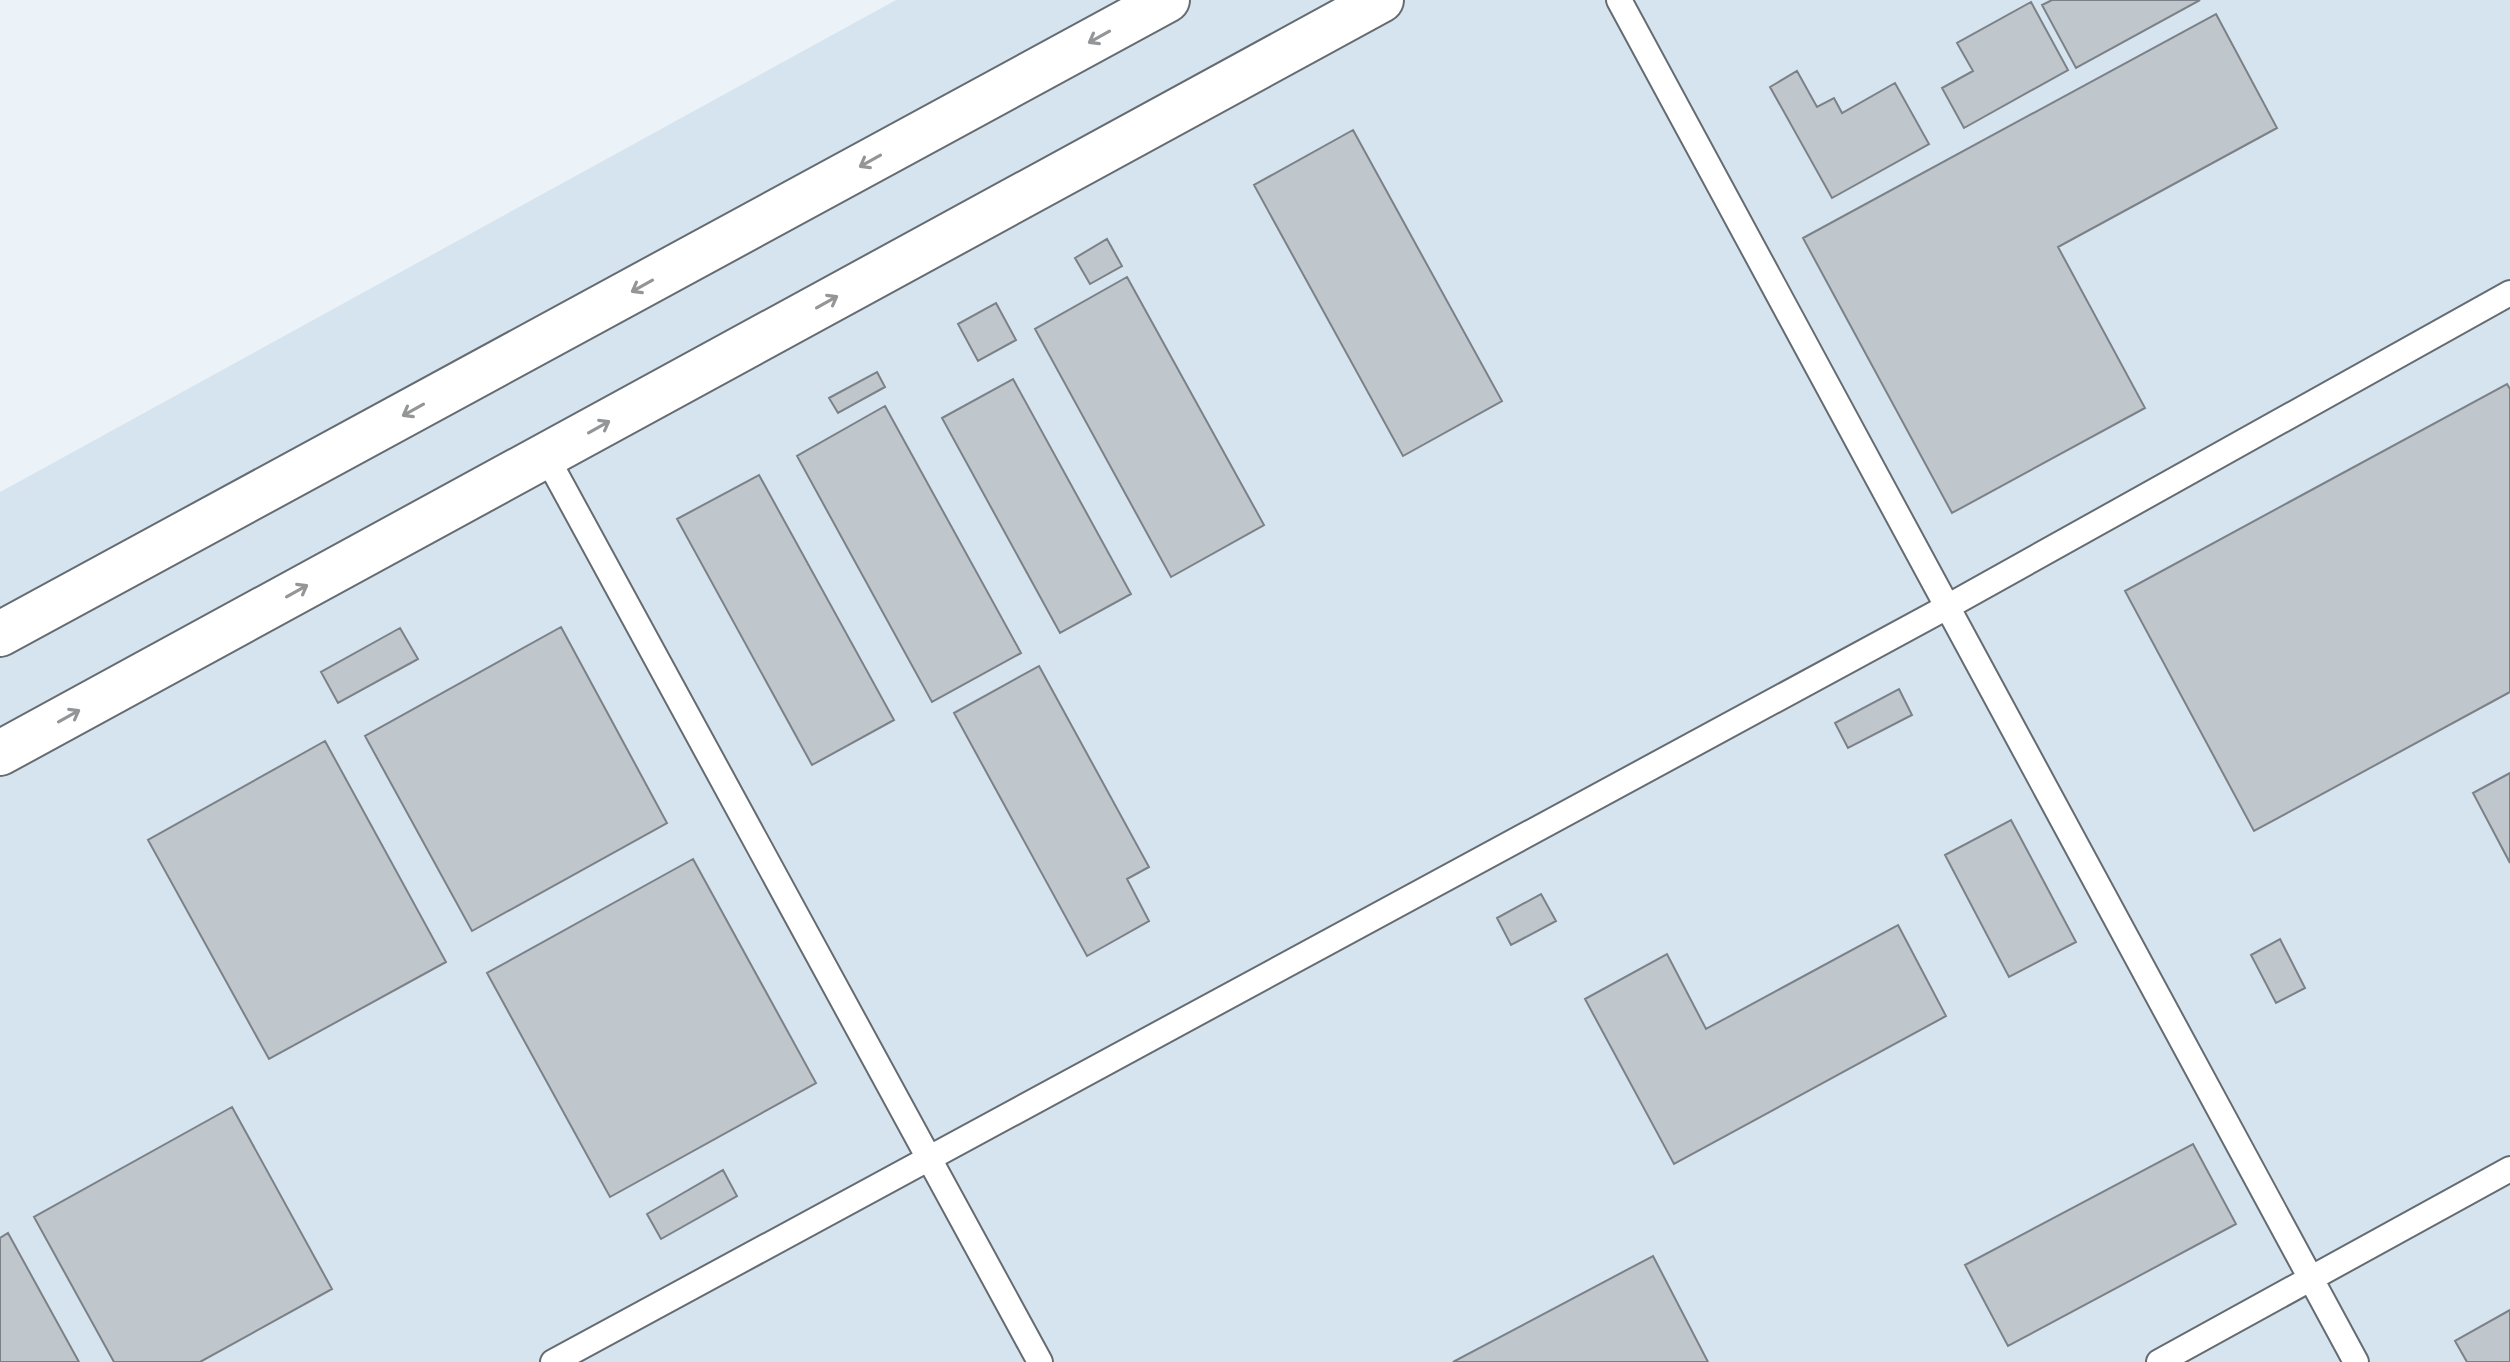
<svg xmlns="http://www.w3.org/2000/svg" width="2510" height="1362" viewBox="0 0 2510 1362" font-family="'Open Sans',sans-serif">
<style>
.built{fill:#d6e4ef}
.building{fill:#bfc6cc;stroke:#7b8187;stroke-width:2}
.lines{fill:none;stroke-linecap:round;stroke-linejoin:round}
.lane-casing{stroke:#656c71;stroke-width:28}
.secondary-casing{stroke:#656c71;stroke-width:48}
.lane{stroke:#fff;stroke-width:24}
.secondary{stroke:#fff;stroke-width:44}
.oneway{stroke:#949596}
</style>
<rect width="100%" height="100%" fill="#ebf3f9"/>
<!-- built -->
<path class="built" d="M896,0H2510V1362H0V492Z"/>
<!-- building -->
<path class="building" d="M2052,0H2200L2076,68L2042,5Z
M2031,2L2068,70L1964,128L1942,88L1973,71L1957,43Z
M2216,14L2277,128L2058,247L2145,408L1952,513L1803,238Z
M1797,71L1817,107L1834,98L1842,113L1895,83L1929,144L1832,198L1770,87Z
M1353,130L1502,401L1403,456L1254,185Z
M1107,239L1122,266L1090,284L1075,258Z
M1127,277L1264,525L1171,577L1035,329Z
M996,303L1016,340L978,361L958,324Z
M877,372L885,387L838,413L829,398Z
M1013,379L1131,594L1060,633L942,418Z
M2507,384L2510,389V692L2254,831L2125,591Z
M885,406L1021,653L932,702L797,456Z
M759,475L894,720L812,765L677,519Z
M561,627L667,823L472,931L365,736Z
M400,628L418,659L338,703L321,672Z
M1039,666L1149,867L1127,879L1149,921L1087,956L954,713Z
M1899,689L1912,715L1848,748L1835,723Z
M325,741L446,962L269,1059L148,840Z
M2510,773V863L2473,793Z
M2011,820L2076,942L2009,977L1945,855Z
M693,859L816,1083L610,1197L487,973Z
M1541,894L1556,921L1511,945L1497,918Z
M1898,925L1946,1016L1674,1164L1585,999L1667,954L1706,1029Z
M2280,939L2305,988L2276,1003L2251,955Z
M232,1107L332,1289L200,1362H114L34,1217Z
M2193,1144L2236,1224L2008,1346L1965,1265Z
M723,1170L737,1196L661,1239L647,1214Z
M8,1233L79,1362H0V1238Z
M1653,1256L1708,1362H1453Z
M2510,1310V1362H2467L2455,1341Z"/>
<g class="lines">
<defs>
<path id="lane" d="M1619,0L2356,1362
M546,456L1040,1362
M553,1362L1947,607L2510,293
M2159,1362L2510,1169"/>
<path id="secondary" d="M0,634L1167,0
M0,753L1381,0"/>
</defs>
<!-- lane casing -->
<use href="#lane" class="lane-casing"/>
<!-- secondary casing -->
<use href="#secondary" class="secondary-casing"/>
<!-- lane -->
<use href="#lane" class="lane"/>
<!-- secondary -->
<use href="#secondary" class="secondary"/>
</g>
<!-- one-way arrows -->
<defs><path id="oneway-shaft" d="M-6 0H5M1.5-3L5.5 0L1.5 3" fill="none" stroke-width="1.6" stroke-linecap="round" stroke-linejoin="round" transform="scale(2)"/></defs>
<g class="oneway">
<use href="#oneway-shaft" transform="translate(1099 37) rotate(151)"/>
<use href="#oneway-shaft" transform="translate(870 161) rotate(151)"/>
<use href="#oneway-shaft" transform="translate(642 286) rotate(151)"/>
<use href="#oneway-shaft" transform="translate(827 302) rotate(-29)"/>
<use href="#oneway-shaft" transform="translate(413 410) rotate(151)"/>
<use href="#oneway-shaft" transform="translate(599 427) rotate(-29)"/>
<use href="#oneway-shaft" transform="translate(297 591) rotate(-29)"/>
<use href="#oneway-shaft" transform="translate(69 716) rotate(-29)"/>
</g>
</svg>
